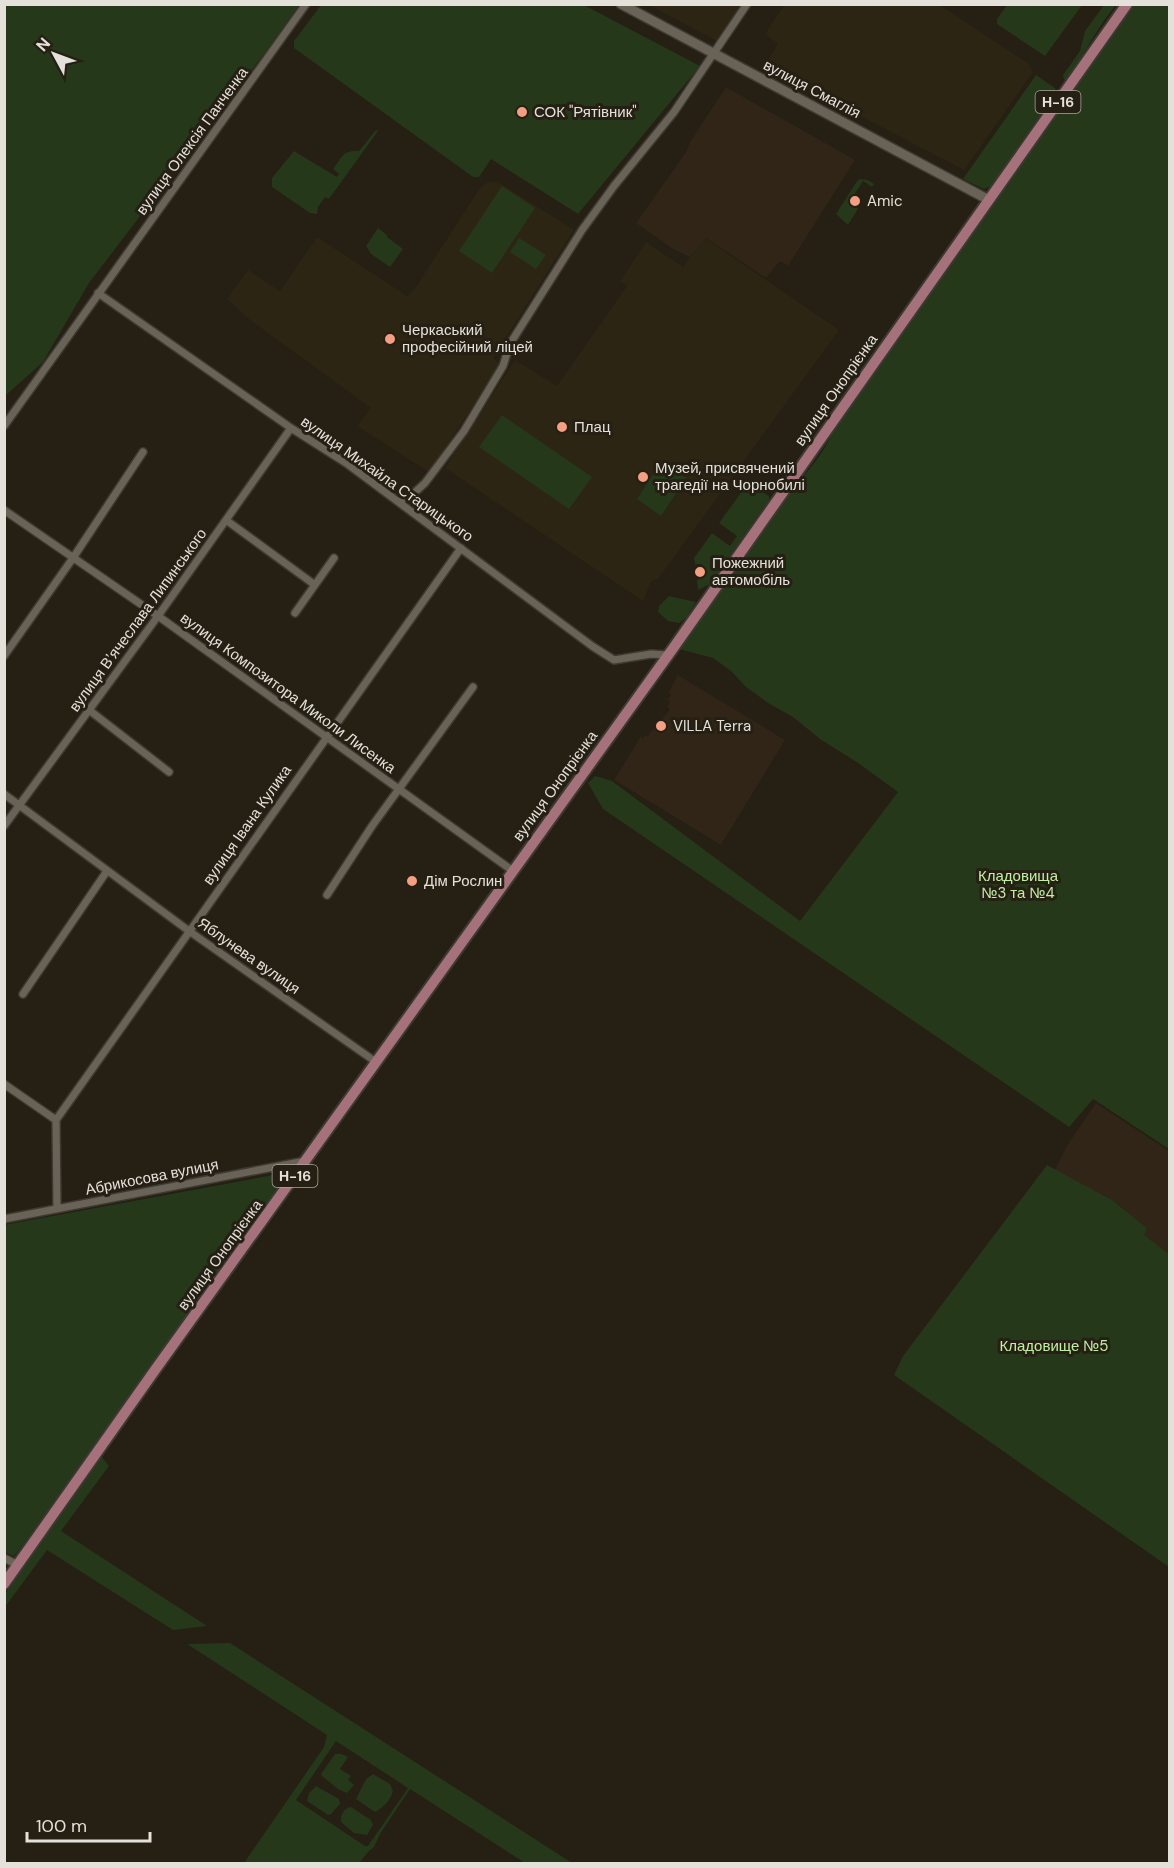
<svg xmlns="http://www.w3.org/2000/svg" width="1174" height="1868" viewBox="0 0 1174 1868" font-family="'DM Sans',sans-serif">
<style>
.built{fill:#2d2514}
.industrial{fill:#302516}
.green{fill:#25381a;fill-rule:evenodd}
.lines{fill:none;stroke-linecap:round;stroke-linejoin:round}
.minor-casing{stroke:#3d3932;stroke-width:10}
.tertiary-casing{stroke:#3d3932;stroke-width:12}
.primary-casing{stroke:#3d3932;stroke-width:14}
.minor{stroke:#696357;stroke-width:7}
.tertiary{stroke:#696357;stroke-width:9}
.primary{stroke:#a5717a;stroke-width:10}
.poi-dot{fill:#f39f84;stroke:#251f14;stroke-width:2}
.labels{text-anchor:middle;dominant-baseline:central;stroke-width:6;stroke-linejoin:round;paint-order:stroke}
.shield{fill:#251f14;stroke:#aba79f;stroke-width:1.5}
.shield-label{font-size:14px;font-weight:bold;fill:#e4e1da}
.street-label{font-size:15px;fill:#e4e1da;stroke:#251f14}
.poi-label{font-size:15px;fill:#e4e1da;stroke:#251f14;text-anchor:start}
.park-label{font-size:15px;fill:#c0f0a4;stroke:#251f14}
</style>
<rect width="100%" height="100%" fill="#251f14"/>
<!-- built -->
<path class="built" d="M649,5H742L717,41Z
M939,5L1028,63L1033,72L964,170L764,66L778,44L765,34L784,5Z
M488,182H498L574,230L493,358L500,365L429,472L357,426L371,408L249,319L227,299L248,270L280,291L317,237L407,296L414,290L480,188Z
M705,238L839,330L658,579L651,581L643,601L445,468L515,360L557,386L627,286L620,281L646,242L683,267Z"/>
<!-- industrial -->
<path class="industrial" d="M726,87L855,160L788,266L780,261L766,278L706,238L690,257L673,249L636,223L686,152L690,142Z
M678,675L785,740L721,845L614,780L641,736L643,738L646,735L648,737L649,734L670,709L667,706L670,702L667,700L671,695L668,693Z
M1096,1103L1169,1151V1254L1143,1235L1147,1228L1112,1200L1054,1171L1068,1144Z"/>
<!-- green -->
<path class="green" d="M5,4L299,5L263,55L89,283L43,362L5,396Z
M584,5L700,66L578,214L491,159L479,177H473L294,48V41L321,5Z
M1007,5V4L1082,5L1045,56L997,24V19Z
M1104,5H1116C1097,27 1085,54 1068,78L1064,80L1063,75L1080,51L1085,31Z
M1133,5H1169V1149L1093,1099L1069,1127L603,809L588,783L595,776L612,781L800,921L898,792L858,763L820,739L793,717L768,703L746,687L731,671L713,658L679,649L795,485C813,467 827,447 837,424Z
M1036,75L1055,88V94L991,186L984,189L963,179Z
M376,130L378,131L329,199L325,197L318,207L317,214L310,213L272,187V178L294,151L337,177L339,174L333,169C343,156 342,150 359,151Z
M860,179L868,180L874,184L872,187L863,181L849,203L858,209L848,225L836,214L857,181Z
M502,186L535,208L492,273L459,251Z
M378,228L387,235V237L403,249L390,267L371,254L366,246Z
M519,238L546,255L536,269L510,252Z
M502,415L592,477L569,509L479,447Z
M661,462L686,478L661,516L637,499Z
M748,483L769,496V500L716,575L710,584L698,590L697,580L703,578L702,564H695L694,558L712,533L730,546L737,536L719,523Z
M669,596L696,602L686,618L679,623L668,621L658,612L659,606Z
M1047,1165L1112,1200L1147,1228L1144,1235L1169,1254V1567L894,1375L903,1356Z
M273,1175L281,1183L25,1542L14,1556L4,1552V1225Z
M101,1456L109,1466L61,1531L207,1626L173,1630L47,1550L5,1607V1594Z
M230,1643L572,1863H525L410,1789L380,1834L374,1847L369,1851L359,1863H244L324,1747L327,1735L187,1644ZM336,1741L408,1788L368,1846H365L296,1800Z
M335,1754H341L348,1757L340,1769L351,1776L348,1780L354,1785L347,1793L338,1789L322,1776L321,1774Z
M373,1774L390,1784L393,1791C391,1800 383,1808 375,1812L356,1799L366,1779Z
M316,1786L339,1799L340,1804L331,1814L328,1815L307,1801L309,1793Z
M351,1807L371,1820L373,1825L367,1835L354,1833L341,1822C340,1815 344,1808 351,1807Z"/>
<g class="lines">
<defs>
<path id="minor" d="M98,293L291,428L346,463L592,646L614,660L651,654L668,655
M4,426L306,4
M399,501L413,494L425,483L464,431L503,366L510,344L582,230L614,186L674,112L747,4
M4,510L158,616L513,871
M226,520L315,585
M295,613L334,558
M4,656L73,558L143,452
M89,710L169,772
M4,794L189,931L376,1062
M4,826L158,616L291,428
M327,895L372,826L473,687
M23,994L107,871
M4,1084L56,1120L57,1209
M56,1120L461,548
M4,1219L305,1161
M4,1558L18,1565"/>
<path id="tertiary" d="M621,4L989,200"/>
<path id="primary" d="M4,1584L155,1370L674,647L1127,4"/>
</defs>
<!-- minor casing -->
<use href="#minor" class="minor-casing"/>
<!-- tertiary casing -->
<use href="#tertiary" class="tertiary-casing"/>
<!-- primary casing -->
<use href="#primary" class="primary-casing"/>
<!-- minor -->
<use href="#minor" class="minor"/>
<!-- tertiary -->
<use href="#tertiary" class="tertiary"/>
<!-- primary -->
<use href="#primary" class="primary"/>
</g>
<!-- markers -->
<g class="poi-dot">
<circle cx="522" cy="112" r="6"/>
<circle cx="855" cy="201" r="6"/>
<circle cx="390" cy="339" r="6"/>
<circle cx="562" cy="427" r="6"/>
<circle cx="643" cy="477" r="6"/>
<circle cx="700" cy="572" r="6"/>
<circle cx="661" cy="726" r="6"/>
<circle cx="412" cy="881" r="6"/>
</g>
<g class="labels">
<!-- shield labels -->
<g class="shield">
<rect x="1035.5" y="91" width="45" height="22" rx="4.5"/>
<rect x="272.5" y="1165" width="45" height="22" rx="4.5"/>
</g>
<g class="shield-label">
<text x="1058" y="102">Н-16</text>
<text x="295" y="1176">Н-16</text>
</g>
<!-- street labels -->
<g class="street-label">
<text transform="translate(812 89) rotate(28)">вулиця Смаглія</text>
<text transform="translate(192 141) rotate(-54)">вулиця Олексія Панченка</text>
<text transform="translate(836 390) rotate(-55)">вулиця Онопрієнка</text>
<text transform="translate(387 479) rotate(35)">вулиця Михайла Старицького</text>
<text transform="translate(138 620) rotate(-54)">вулиця Вʼячеслава Липинського</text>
<text transform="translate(288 693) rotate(36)">вулиця Композитора Миколи Лисенка</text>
<text transform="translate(555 786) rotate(-54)">вулиця Онопрієнка</text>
<text transform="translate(247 825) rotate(-55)">вулиця Івана Кулика</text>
<text transform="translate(249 956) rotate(35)">Яблунева вулиця</text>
<text transform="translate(152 1177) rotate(-11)">Абрикосова вулиця</text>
<text transform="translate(220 1255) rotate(-54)">вулиця Онопрієнка</text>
</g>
<!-- poi labels -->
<g class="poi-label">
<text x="534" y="112">СОК "Рятівник"</text>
<text x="867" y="201">Amic</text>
<text x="402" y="330">Черкаський<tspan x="402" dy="17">професійний ліцей</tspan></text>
<text x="574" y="427">Плац</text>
<text x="655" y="468">Музей, присвячений<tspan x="655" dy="17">трагедії на Чорнобилі</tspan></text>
<text x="712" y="563">Пожежний<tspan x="712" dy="17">автомобіль</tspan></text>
<text x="673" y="726">VILLA Terra</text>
<text x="424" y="881">Дім Рослин</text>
</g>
<!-- park labels -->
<g class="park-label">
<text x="1018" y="876">Кладовища<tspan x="1018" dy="17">№3 та №4</tspan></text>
<text x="1054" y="1346">Кладовище №5</text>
</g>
</g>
<!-- border -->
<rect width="1174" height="1868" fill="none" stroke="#e4e1da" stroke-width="12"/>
<!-- north arrow -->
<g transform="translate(54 54) rotate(311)" stroke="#251f14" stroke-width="4.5" paint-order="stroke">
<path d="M0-4.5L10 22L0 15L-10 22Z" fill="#e4e1da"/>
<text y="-9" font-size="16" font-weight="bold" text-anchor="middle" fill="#e4e1da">N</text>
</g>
<!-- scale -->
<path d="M27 1832v9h123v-9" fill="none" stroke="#e4e1da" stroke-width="3"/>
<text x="36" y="1832" font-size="18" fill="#e4e1da" stroke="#251f14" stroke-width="4.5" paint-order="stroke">100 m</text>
</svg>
